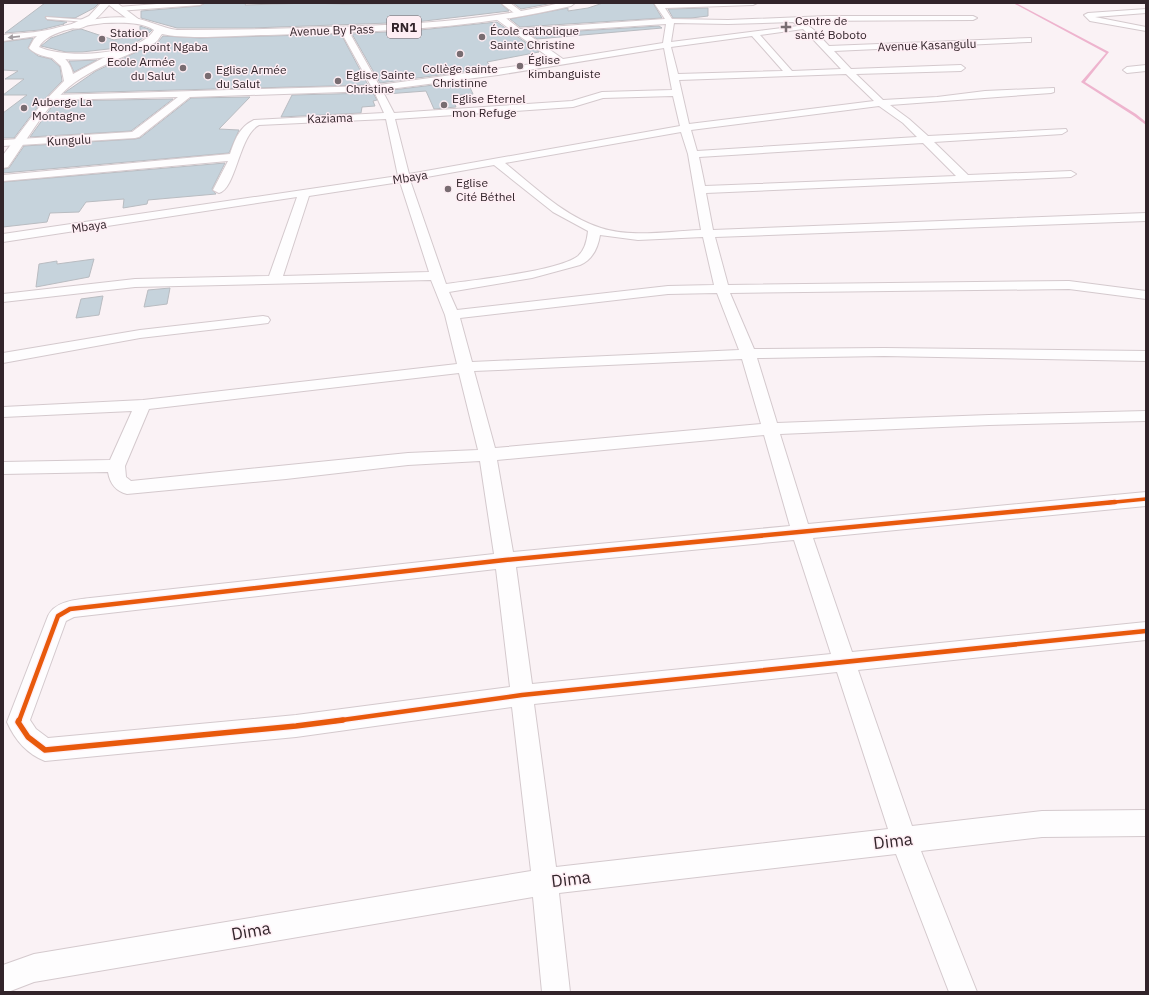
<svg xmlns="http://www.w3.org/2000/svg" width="1149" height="995" viewBox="0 0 1149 995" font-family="'IBM Plex Sans',sans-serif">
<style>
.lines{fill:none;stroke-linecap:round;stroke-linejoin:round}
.stream{fill:#eeb4ce;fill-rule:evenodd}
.building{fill:#c6d3dc;stroke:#b9bcc1}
.service-casing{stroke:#d4c9cd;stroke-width:2}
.minor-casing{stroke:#d4c9cd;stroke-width:2}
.tertiary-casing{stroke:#d4c9cd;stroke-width:2}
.secondary-casing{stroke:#d4c9cd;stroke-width:2}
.trunk-casing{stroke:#d4c9cd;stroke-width:2}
.service{fill:#fefdfe;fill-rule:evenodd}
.minor{fill:#fefdfe;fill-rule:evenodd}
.tertiary{fill:#fefdfe;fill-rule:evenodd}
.secondary{fill:#fefdfe;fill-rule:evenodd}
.trunk{fill:#fefdfe;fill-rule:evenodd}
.cycleway-far2-casing{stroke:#feeef4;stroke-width:5.5}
.cycleway-far1-casing{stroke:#feeef4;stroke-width:7}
.cycleway-casing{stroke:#feeef4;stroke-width:8}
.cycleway-far2{stroke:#e8590c;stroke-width:3.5}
.cycleway-far1{stroke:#e8590c;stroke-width:4.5}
.cycleway{stroke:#e8590c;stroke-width:5.5}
.oneway{fill:#a29b9f}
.poi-dot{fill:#786c71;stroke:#feeef4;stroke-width:1.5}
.labels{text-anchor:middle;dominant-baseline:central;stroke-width:3;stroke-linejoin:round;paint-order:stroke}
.far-poi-label{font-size:12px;fill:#32242a;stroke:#feeef4;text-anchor:start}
.far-street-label{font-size:12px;fill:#32242a;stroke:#feeef4}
.shield{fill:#feeef4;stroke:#6f6167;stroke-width:1}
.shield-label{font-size:13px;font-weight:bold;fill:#32242a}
.near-street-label{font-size:17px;fill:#32242a;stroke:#feeef4}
</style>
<rect width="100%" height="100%" fill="#faf2f5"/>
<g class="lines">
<!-- stream -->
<path class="stream" d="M1013,3H1016L1109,52L1085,82L1136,114L1146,122V125L1134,116L1081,82L1106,53Z"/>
</g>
<!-- building -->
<path class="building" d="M45,3H99L94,8L75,18L45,17L47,20L67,22L63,24H64L40,30L5,33Z
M205,3H246L245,5L309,3L342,4L500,3L509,11L416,22L252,28H177L141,18V11L200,6Z
M513,3H553L521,9Z
M603,3H653L662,18L520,27L510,19L568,8V11L588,8Z
M708,8V16L691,18H673L668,9Z
M497,22L539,52L487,62L492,68L380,83L352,34L420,30Z
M140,26L152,30L145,37L133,44L117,48L82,52H66L41,46L51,38L74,30L81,29L114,40L140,34Z
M659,26L662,28L537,39L530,34Z
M341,34L368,85L64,93L96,71L158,42L163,36L200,38Z
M33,38L28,48L38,56L51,59L60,67L62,81L39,105L14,138H3V113L27,95H3L24,79H5L18,71L3,70V42Z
M97,60L74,72L69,61H72Z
M467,81L473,94L451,96L456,107L434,109L426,91L386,94L384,91Z
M373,93L377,100L373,101L375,106L362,107L361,113L281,117L292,95Z
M250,97L219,129L239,130L229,153L3,173V169L9,168L24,146L135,139L140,138L191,98Z
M173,99L131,131L30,137L56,101Z
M225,163L212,189L216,194L148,200L147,204L123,208L124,199L86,202L79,212L50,213L47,222L3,227V182Z
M94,259L89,277L36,287L39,264L57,261V264Z
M170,288L167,304L144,307L148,290Z
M103,296L99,315L76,318L81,299Z"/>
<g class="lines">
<defs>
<path id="service" d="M46,17L87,20L89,21L87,22L47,19Z"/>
<path id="minor" d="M170,3H204L200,5L118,11L114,9L118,7Z
M501,3H510L525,14L518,16Z
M654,3H757L753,5L665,8L672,19L728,20L827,16H973L977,18L973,20L802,21L814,30L829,46L1031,38V42H1028L834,51L851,69L961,65L965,68L961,71L856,74L883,100L937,97L985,91L1054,88V92L1051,93L890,105L909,119L928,136L1066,129L1067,131L1062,134L934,142L968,175L1071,171L1076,174L1071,177L706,193L713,230L1146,213V221L715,237L728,285L1069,281L1146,291V299L1069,289L730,293L754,349L884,348L1146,351V361L884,356L757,358L777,423L989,415L1146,411V421L989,425L780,434L808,524L1146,492V506L813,538L852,652L1146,622V640L858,670L912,826L1042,811L1146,810V836L1042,837L921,851L977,992H949L896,854L559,893L570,992H542L533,897L34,982L8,992H3V965L34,954L531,871L512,707L296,737L45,761C27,754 15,740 7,722L48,616C55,601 75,600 90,598L494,554L480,461L408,465L286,479L127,494C116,491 110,484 108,472L3,474V462L110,460L132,411L3,417V407L143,400L457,364L445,315L431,280L135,287L3,302V294L135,279L269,276L297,197L3,242V234L398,176L386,119L259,125C239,135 236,189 219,193L213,190L228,161L3,181V175L230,154C235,140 239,127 254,120L384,113L374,91L190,97L139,137L135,138L3,146V140L132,132L178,97L50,100L48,98L53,95L371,86L340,30L344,28L348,30L379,85L554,61L496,19V15H502L520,29L665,19ZM793,22L798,26L671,42L674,23L728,24ZM666,24L663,43L563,59L526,33ZM803,29L808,34L841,69L792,71L760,35ZM752,36L783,71L678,74L671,47ZM664,48L672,90L602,92L572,101L394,113L382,90L498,75ZM846,74L874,101L689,124L679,80ZM673,96L680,126L409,174L395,119L573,107L603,98ZM879,106L903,123L917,137L697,151L691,130ZM681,132L688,154L701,230C670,231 632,238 601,228C564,216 535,187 505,163ZM923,143L956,176L705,186L699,157ZM494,165L553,212L588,231C587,240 585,250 578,256C559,271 474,280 446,284L410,180ZM400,182L429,272L283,276L309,196ZM600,235L638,240L703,237L714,285L668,286L457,310L449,292L532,278L580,265C592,260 598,248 600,235ZM717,293L739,350L472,362L460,318L668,294ZM742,359L761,424L495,448L474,371ZM459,373L478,450L408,453L131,481L126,477L125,466L149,409ZM764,435L790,526L513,552L497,460ZM794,540L831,654L532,684L516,567ZM496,569L510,687L296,715L48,738L36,729L30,720L66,621L74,617ZM837,672L888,829L556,867L534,704Z
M1146,9V13L1095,17L1146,27V31L1090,21L1084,15L1088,13Z
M1146,65V71L1127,73L1123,70L1127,67Z
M263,316L268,317L270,320L268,323L140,338L3,363V353L140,330Z"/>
<path id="tertiary" d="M101,3H117L141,21L139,23H133L109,5C100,15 86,32 72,28V24L89,16Z"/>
<path id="secondary" d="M130,47L135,50L134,52C113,61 92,70 74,83C46,104 28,139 8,167L3,168V155L40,106L64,81L61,66L51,57L52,55C64,52 71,65 73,74L103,58Z"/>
<path id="trunk" d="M560,3H575L571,6C471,30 370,32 268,35C237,35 190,40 162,34C160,36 159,39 157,41C137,58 47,69 29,48L34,39L37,36L3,41V35C19,33 36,33 52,29C79,22 104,15 133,18C149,20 161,28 177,30C227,30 278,29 328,27C406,25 484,21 560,3ZM104,23C120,23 140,21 154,30C139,56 64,59 39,47C47,30 88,25 104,23Z"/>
</defs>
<!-- service casing -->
<use href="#service" class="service-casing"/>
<!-- minor casing -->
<use href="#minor" class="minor-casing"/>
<!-- tertiary casing -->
<use href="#tertiary" class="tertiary-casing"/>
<!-- secondary casing -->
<use href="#secondary" class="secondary-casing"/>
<!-- trunk casing -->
<use href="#trunk" class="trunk-casing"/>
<!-- service -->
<use href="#service" class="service"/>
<!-- minor -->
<use href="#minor" class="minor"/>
<!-- tertiary -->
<use href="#tertiary" class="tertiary"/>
<!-- secondary -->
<use href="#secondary" class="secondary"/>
<!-- trunk -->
<use href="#trunk" class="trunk"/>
<defs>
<path id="cycleway-far2" d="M1105,503L1146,499"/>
<path id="cycleway-far1" d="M19,721L58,616L70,609L505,560L1115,502
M335,721L522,695L1146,631"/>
<path id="cycleway" d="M19,720L18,722L28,737L45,750L296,726L343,720"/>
</defs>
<!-- cycleway-far2 casing -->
<use href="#cycleway-far2" class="cycleway-far2-casing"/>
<!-- cycleway-far1 casing -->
<use href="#cycleway-far1" class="cycleway-far1-casing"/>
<!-- cycleway casing -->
<use href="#cycleway" class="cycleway-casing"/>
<!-- cycleway-far2 -->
<use href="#cycleway-far2" class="cycleway-far2"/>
<!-- cycleway-far1 -->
<use href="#cycleway-far1" class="cycleway-far1"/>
<!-- cycleway -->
<use href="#cycleway" class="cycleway"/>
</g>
<!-- one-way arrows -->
<defs><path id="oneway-solid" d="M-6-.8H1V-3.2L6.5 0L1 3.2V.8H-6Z"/></defs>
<use class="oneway" href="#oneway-solid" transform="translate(14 37) rotate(174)"/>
<!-- markers -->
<g class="poi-dot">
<path d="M784 21h4v4h4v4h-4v4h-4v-4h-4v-4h4z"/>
<circle cx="482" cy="37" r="4"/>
<circle cx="102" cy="39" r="4"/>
<circle cx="460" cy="54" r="4"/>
<circle cx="520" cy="66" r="4"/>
<circle cx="183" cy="68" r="4"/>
<circle cx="208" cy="76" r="4"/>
<circle cx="338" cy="81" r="4"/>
<circle cx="444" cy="105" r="4"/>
<circle cx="24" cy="108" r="4"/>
<circle cx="448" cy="189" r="4"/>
</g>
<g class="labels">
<!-- far-poi labels -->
<g class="far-poi-label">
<text x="795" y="20">Centre de<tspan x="795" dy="14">santé Boboto</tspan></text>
<text x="490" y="30">École catholique<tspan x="490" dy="14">Sainte Christine</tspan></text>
<text x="110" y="32">Station<tspan x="110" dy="14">Rond-point Ngaba</tspan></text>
<text x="528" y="59">Église<tspan x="528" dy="14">kimbanguiste</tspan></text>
<text x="175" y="61" text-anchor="end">Ecole Armée<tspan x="175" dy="14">du Salut</tspan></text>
<text x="460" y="68" text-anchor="middle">Collège sainte<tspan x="460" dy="14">Christinne</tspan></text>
<text x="216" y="69">Eglise Armée<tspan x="216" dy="14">du Salut</tspan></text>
<text x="346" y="74">Eglise Sainte<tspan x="346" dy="14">Christine</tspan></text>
<text x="452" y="98">Eglise Eternel<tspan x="452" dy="14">mon Refuge</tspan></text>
<text x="32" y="101">Auberge La<tspan x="32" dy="14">Montagne</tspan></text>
<text x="456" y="182">Eglise<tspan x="456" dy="14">Cité Béthel</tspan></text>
</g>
<!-- far-street labels -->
<g class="far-street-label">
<text transform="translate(332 30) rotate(-2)">Avenue By Pass</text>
<text transform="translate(927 45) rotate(-2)">Avenue Kasangulu</text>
<text transform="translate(330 118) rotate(-2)">Kaziama</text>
<text transform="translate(69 140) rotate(-3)">Kungulu</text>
<text transform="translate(410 177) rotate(-9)">Mbaya</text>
<text transform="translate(89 226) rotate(-8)">Mbaya</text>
</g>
<!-- shield labels -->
<rect class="shield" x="387" y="16" width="34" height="22" rx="3"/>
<g class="shield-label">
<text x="404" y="27">RN1</text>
</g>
<!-- near-street labels -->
<g class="near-street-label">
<text transform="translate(893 841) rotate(-7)">Dima</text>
<text transform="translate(571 879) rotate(-7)">Dima</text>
<text transform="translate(251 931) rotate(-10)">Dima</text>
</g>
</g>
<!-- border -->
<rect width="1149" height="995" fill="none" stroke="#32242a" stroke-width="8"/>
</svg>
